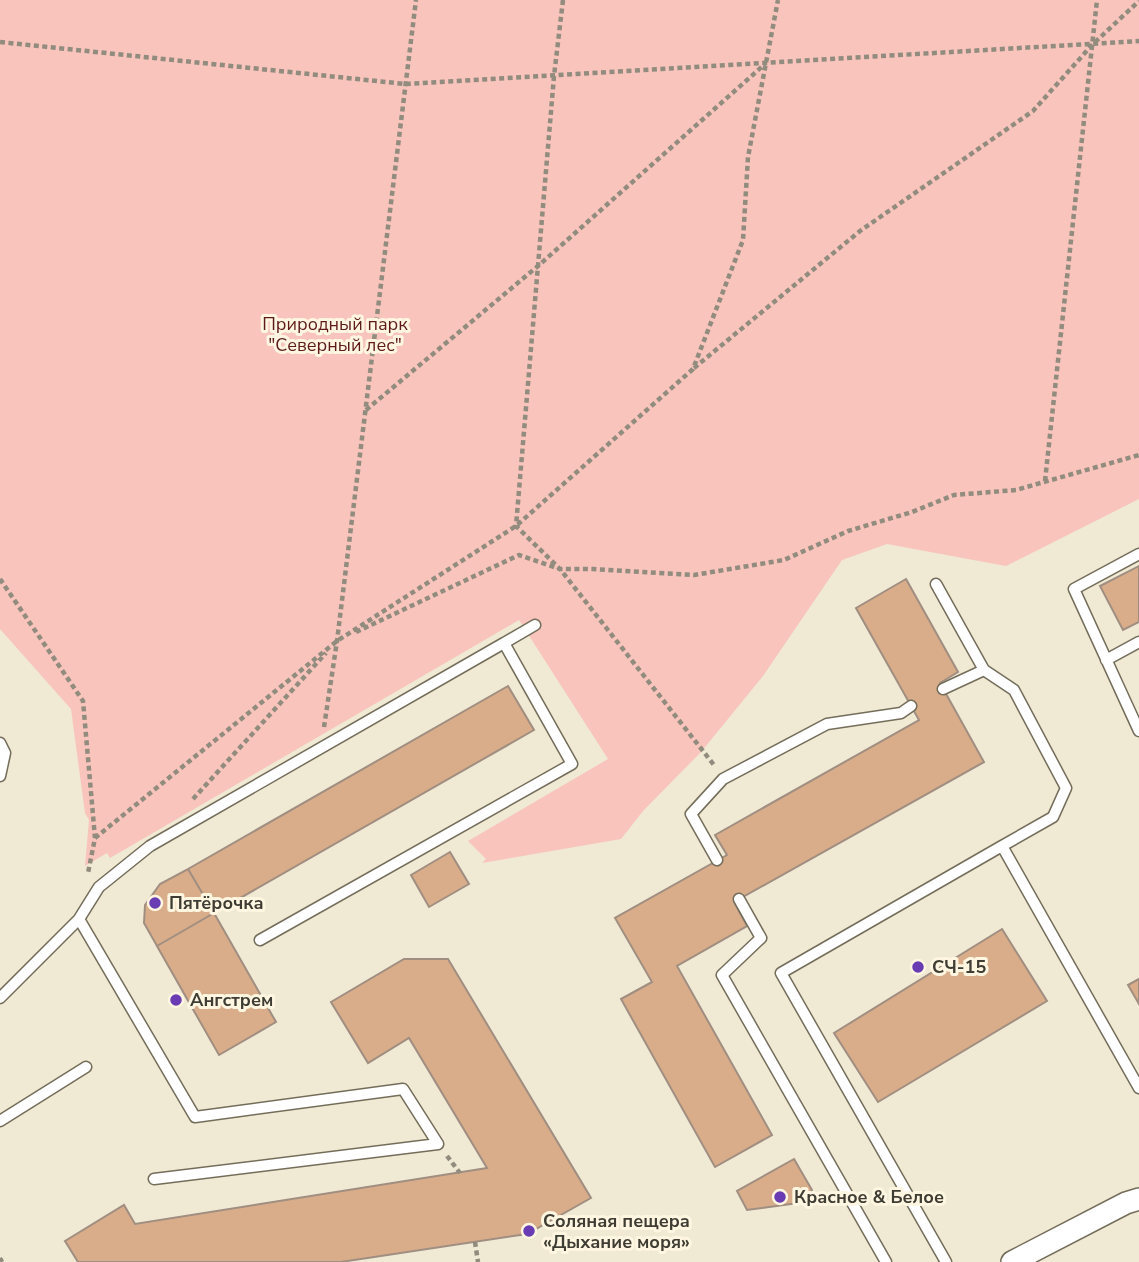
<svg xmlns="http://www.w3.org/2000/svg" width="1139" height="1262" viewBox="0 0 1139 1262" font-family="'Nunito Sans',sans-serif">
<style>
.green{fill:#f8c4bc}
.building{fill:#d9ad8a;stroke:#a08e81;stroke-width:2}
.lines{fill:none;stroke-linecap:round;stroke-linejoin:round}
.service-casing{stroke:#736d5a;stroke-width:13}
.minor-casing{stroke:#736d5a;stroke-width:24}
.path{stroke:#918c7e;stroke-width:4.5;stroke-dasharray:5 3.5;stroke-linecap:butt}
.service{stroke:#fff;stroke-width:10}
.minor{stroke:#fff;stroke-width:21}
.poi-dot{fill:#693cb4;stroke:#fef6e1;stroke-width:2.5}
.labels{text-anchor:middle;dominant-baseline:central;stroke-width:6;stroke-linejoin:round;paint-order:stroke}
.park-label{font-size:18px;fill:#5f1c16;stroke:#fef6e1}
.poi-label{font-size:18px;font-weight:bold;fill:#3f3c34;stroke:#fef6e1;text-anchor:start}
</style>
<rect width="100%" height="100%" fill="#f0e9d4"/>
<!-- green -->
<path class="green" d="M0,0H1139V499L1006,566L887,544L842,560L763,676L701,752L643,811L621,839L482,863L486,859L468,841L608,759L519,620L110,858L107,853L85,866L89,820L85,813L71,709L0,629Z"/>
<!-- building -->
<path class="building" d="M1139,566V622L1123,630L1100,586Z
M906,579L958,672L940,683L984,762L734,902L747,926L677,966L772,1135L715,1167L621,999L652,982L615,918L727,855L715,835L919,720L856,608Z
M508,686L534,730L214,913L188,869Z
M450,852L469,884L429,907L411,875Z
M188,869L214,913L157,946L144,923L145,905L160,884Z
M214,913L276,1022L219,1055L157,946Z
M1002,929L1047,1001L878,1102L834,1033Z
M404,959H448L591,1198L527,1234L341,1262H78L65,1241L124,1205L135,1224L487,1168L409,1038L368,1063L331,1002Z
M1139,979V1004L1128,985Z
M794,1159L812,1190L805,1202L747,1210L737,1191Z"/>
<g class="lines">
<defs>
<path id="service" d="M1139,554L1074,589L1139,731
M936,584L984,670
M504,643L535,625
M1106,660L1139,642
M943,689L984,670L1014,690L1066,788L1053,817L1002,846
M0,743L5,753L0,776
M717,860L691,814L723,779L827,724L901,713L911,706
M739,899L761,938L722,975L886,1262
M79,919L195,1117L403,1089L438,1144L154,1179
M0,998L79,919L99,887L150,846L504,643L572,764L260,940
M0,1121L86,1067
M946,1262L781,973L1002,846L1139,1088"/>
<path id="minor" d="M1012,1262L1126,1203L1139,1199"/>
</defs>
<!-- service casing -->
<use href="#service" class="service-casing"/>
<!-- minor casing -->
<use href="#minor" class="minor-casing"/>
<!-- path -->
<path class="path" d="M563,0L554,76L516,526L560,569L714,765
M0,42L405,84L1139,41
M694,368L860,231L1033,111L1092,45L1139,1
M366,410L538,266L765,64
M1045,481L1097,0
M0,579L83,701L95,838L88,873
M356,632L519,555L560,569H593L694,575L784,560L848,531L912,512L954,495L1016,490L1139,455
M324,727L337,641L416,0
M193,799L326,653
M95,838L337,641L516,526L693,369L743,240L748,157L778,0
M447,1156L460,1173
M475,1242L478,1262
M0,1258L2,1262"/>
<!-- service -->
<use href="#service" class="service"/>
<!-- minor -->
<use href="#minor" class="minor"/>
</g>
<!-- markers -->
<g class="poi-dot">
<circle cx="155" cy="903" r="7"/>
<circle cx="918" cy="967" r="7"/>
<circle cx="176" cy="1000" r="7"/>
<circle cx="780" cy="1197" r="7"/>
<circle cx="529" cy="1231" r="7"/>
</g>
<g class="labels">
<!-- park labels -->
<g class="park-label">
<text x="335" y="324">Природный парк<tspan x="335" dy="21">"Северный лес"</tspan></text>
</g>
<!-- poi labels -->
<g class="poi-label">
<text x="169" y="903">Пятёрочка</text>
<text x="932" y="967">СЧ-15</text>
<text x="190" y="1000">Ангстрем</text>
<text x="794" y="1197">Красное &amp; Белое</text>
<text x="543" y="1221">Соляная пещера<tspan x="543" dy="21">«Дыхание моря»</tspan></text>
</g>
</g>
</svg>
